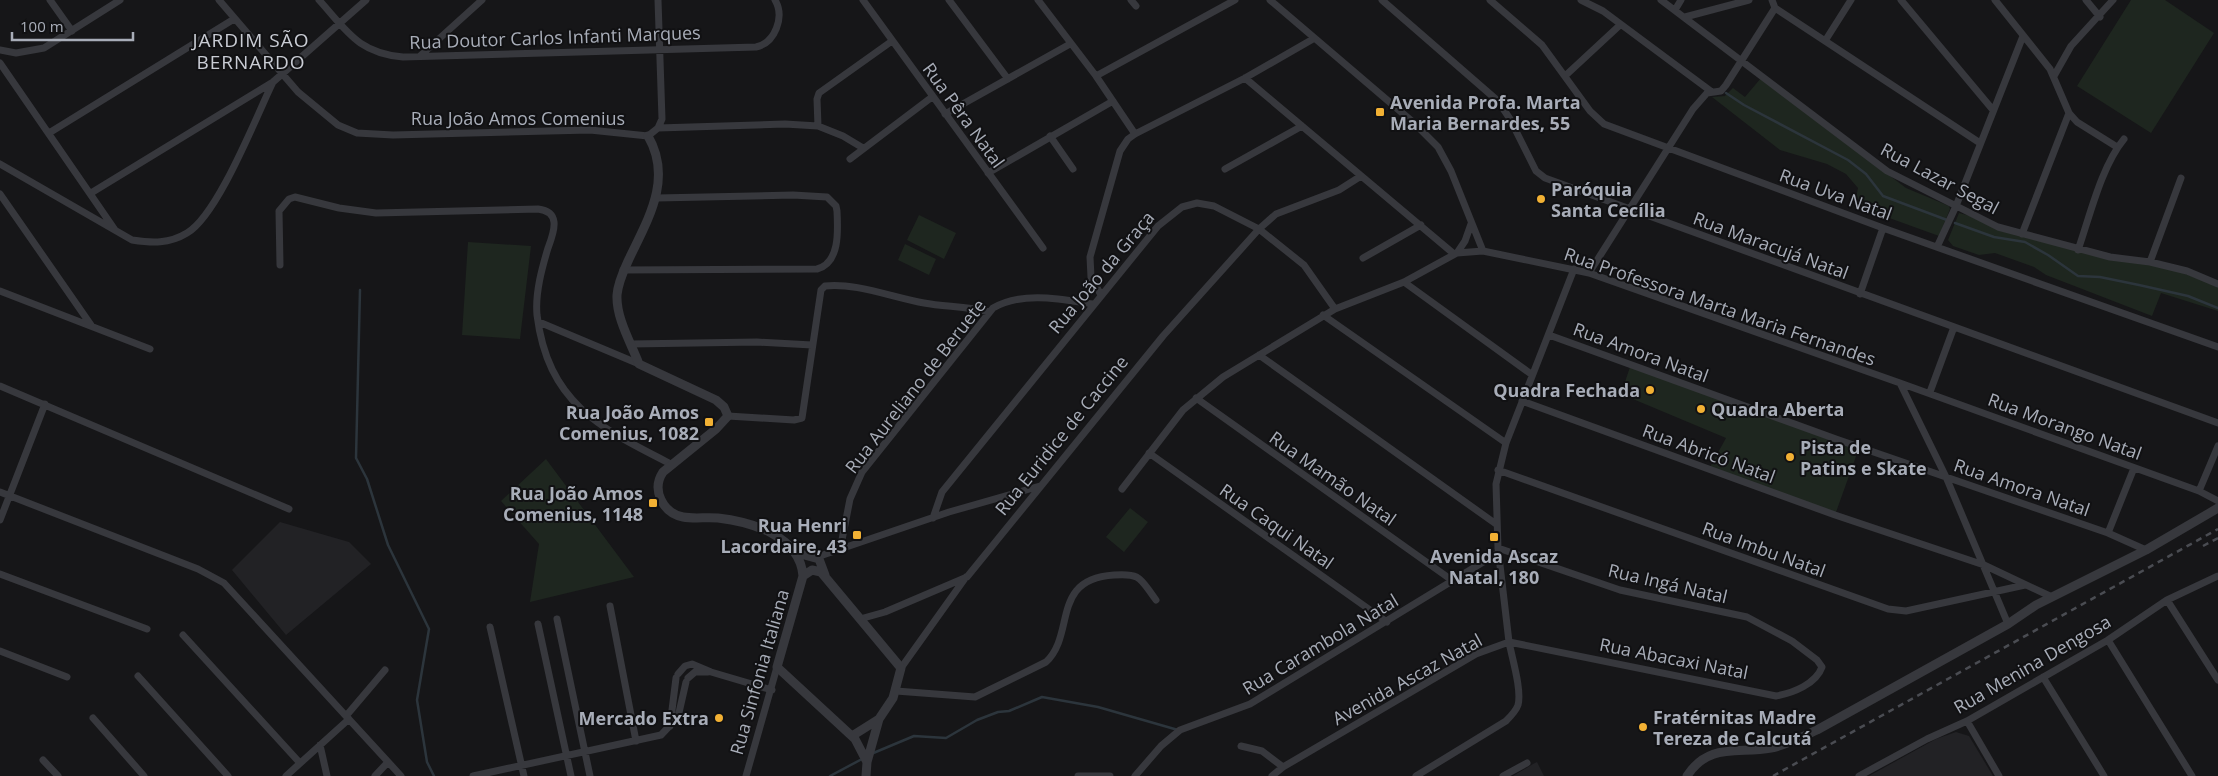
<svg xmlns="http://www.w3.org/2000/svg" width="2218" height="776" viewBox="0 0 2218 776" font-family="'Open Sans',sans-serif">
<style>
.built{fill:#222225}
.green{fill:#1e261f}
.lines{fill:none;stroke-linecap:round;stroke-linejoin:round}
.stream{stroke:#2c353c;stroke-width:2.5}
.minor{stroke:#37383d;stroke-width:7}
.tertiary{stroke:#37383d;stroke-width:9}
.rail{stroke:#4a4c52;stroke-width:2.5;stroke-dasharray:6 5;stroke-linecap:butt}
.poi-dot{fill:#f2b134;stroke:#111113;stroke-width:2}
.labels{text-anchor:middle;dominant-baseline:central;stroke-width:4;stroke-linejoin:round;paint-order:stroke}
.street-label{font-size:18px;fill:#a8adb8;stroke:#111113}
.poi-label{font-size:18px;font-weight:bold;fill:#a8adb8;stroke:#111113;text-anchor:start}
.neighbourhood-label{font-size:19px;letter-spacing:1px;fill:#c9ccd4;stroke:#111113}
</style>
<rect width="100%" height="100%" fill="#161618"/>
<!-- built -->
<path class="built" d="M280,522L349,542L371,564L286,635L232,570Z
M1956,732L1969,736L1993,776H1869L1936,739Z
M1537,762L1544,776H1513L1533,764Z"/>
<!-- green -->
<path class="green" d="M2131,0H2165L2214,33L2151,133L2077,86Z
M1761,78L1906,188L1949,206L1950,209L1939,236L1881,215H1871L1854,208L1858,188L1846,174L1827,164L1780,150L1712,97L1725,96L1733,88L1745,97Z
M1959,213L1970,216L1989,225L2167,267L2218,286V311L2161,293L2152,316L2046,275L2034,267L1995,253L1979,255L1953,246L1948,240Z
M919,215L956,233L944,259L907,240Z
M468,242L531,246L520,339L462,335Z
M905,244L936,259L929,275L898,260Z
M1631,364L1859,448L1835,515L1709,469L1726,438L1621,394Z
M546,459L634,577L530,602L539,544L501,501Z
M1130,508L1148,522L1124,552L1106,537Z"/>
<g class="lines">
<!-- stream -->
<path class="stream" d="M1726,93L1744,105L1848,160L1866,174L1883,196L1947,220
M1955,223L1994,237L2025,242L2048,255L2078,276L2100,277L2139,285L2188,296L2218,308
M360,290L356,458L367,479L388,545L429,629L417,700L427,762L434,776
M871,754L914,736L946,738L977,720L998,712L1009,711L1042,697L1098,707L1178,730
M830,776L862,759"/>
<!-- minor -->
<path class="minor" d="M50,0L72,31
M219,0L298,92L338,125L357,133L393,135L590,130L648,136L658,128L662,119L658,0
M319,0C347,31 358,53 403,57L756,47C775,43 785,17 775,0
M863,0L1043,248
M949,0L1008,79
M1038,0L1096,76L1135,134
M1131,0L1136,6
M1270,0L1414,123L1438,147L1451,171L1483,251L1589,273L1900,383L1946,477L2008,624
M1382,0L1498,101L1510,119L1536,171L1545,178L2218,423
M1490,0L1542,45L1590,111L1604,124L1883,228L2218,347
M1581,0L1603,11L1712,92
M1661,0L1887,171L1998,227L2110,257L2150,262L2187,271L2218,284
M1772,0L1775,8L1980,143
M1901,0L1993,110
M1995,0L2050,69L2069,113L2077,122L2117,147
M2086,0L2100,17
M1675,10L1681,0
M1685,17L1749,0
M1825,41L1851,0
M0,50L16,53L44,48L120,0
M420,56L482,0
M0,63L115,230
M1096,76L1235,0
M1565,76L1620,25
M2054,76L2071,46L2113,0
M1245,78L1454,254
M945,114L1070,44
M818,126L817,99L819,93L892,41
M658,128L785,124L818,126L843,136L863,148
M49,133L234,19
M1050,136L1073,169
M850,159L932,97
M0,164L132,240C152,243 169,244 187,233C218,215 256,117 273,82
M1225,169L1302,126
M988,173L1113,101
M91,193L273,82L366,0
M0,194L91,325
M2022,234L2069,113
M1937,247L1956,206L2023,36
M2078,250C2090,216 2101,167 2124,139
M1457,253L1465,241L1471,224
M1363,258L1421,225
M2150,262L2181,178
M280,265L279,211L289,199L295,197L339,208L376,213L538,209C546,210 553,213 554,222C555,230 551,240 548,248C542,268 535,293 537,315C548,403 600,428 671,464
M623,270L817,269C840,263 838,231 837,211L836,206L827,197L793,195L657,198
M1589,273L1693,109L1707,93L1721,91L1726,85L1775,8
M1404,282L1531,374
M0,291L150,349
M1860,294L1883,228
M1101,295L1091,277L1090,257L1120,151L1128,139L1135,134L1245,78L1313,39
M1323,315L1506,443
M539,322L639,364
M1549,335L1836,439L2108,533L2146,550
M631,344L757,342L812,345
M1259,355L1496,524
M1900,383L2199,491L2218,501
M0,386L289,509
M1930,392L1954,327
M1196,398L1453,581
M1522,401L1835,515L1984,565L2052,597
M728,416L794,420L802,418L821,290L825,286C853,282 895,298 924,303C945,307 967,306 989,312
M1149,453L1387,622
M1498,470L1888,609L1906,611L2025,585
M1122,489L1183,410L1223,377L1335,309L1404,282L1457,253L1483,251
M2199,491L2218,446
M0,492L198,569L224,583L401,776
M933,518L942,492L1158,226L1182,207L1197,203L1214,206L1259,229L1304,265L1335,309
M0,520L45,404
M2108,533L2134,468
M840,550L850,499L862,472L993,308C1022,291 1061,299 1093,304
M817,557L949,512L1040,486
M0,574L147,629
M2167,600L2218,680
M610,606L636,741
M557,619L590,776
M860,619L885,612L967,577L1163,336L1259,229L1276,214L1339,190L1361,176
M538,624L571,776
M490,627L524,776
M183,635L300,763
M2108,640L2192,776
M0,651L67,677
M901,668L966,577
M678,674L685,666L692,664L711,672L772,690
M138,676L228,776
M2043,677L2104,776
M688,678L695,672H708
M896,691L975,697L1046,662C1076,634 1050,579 1114,575C1142,573 1140,579 1156,600
M346,716L385,670
M93,718L144,776
M1967,721L1999,776
M670,726L676,678
M320,745L327,776
M1241,746L1262,751L1283,767
M43,760L58,776
M286,776L349,719
M375,776L388,762
M473,776L661,735L678,717L686,682
M746,776L777,667
M1078,776H1110
M1135,776L1161,746L1180,730L1250,704L1498,553
M1272,776L1283,767L1476,654L1509,642L1498,548L1496,484L1506,443L1574,269
M1416,776L1506,721C1511,716 1516,711 1518,705C1522,690 1512,658 1509,642L1776,696C1793,693 1816,684 1822,667L1817,660L1792,641L1747,617L1620,590L1498,548
M1503,776L1527,763
M1859,776L1927,739L1967,721L2108,640L2167,600L2218,576"/>
<!-- tertiary -->
<path class="tertiary" d="M648,136C673,179 648,219 629,259C624,270 618,282 617,295C616,318 631,343 639,364L716,400L724,407L728,416L716,429L663,472C651,490 663,513 683,517C694,519 706,517 718,518C752,522 800,536 803,576L777,667L855,739L867,762
M797,553L819,559L825,575
M803,576L812,570L821,572L901,668L893,698L879,719L867,762L866,776
M852,736L879,719
M1687,776C1709,742 1738,754 1771,748C1787,745 1802,737 1817,730L2008,624L2036,605L2146,550L2218,508"/>
<!-- rail -->
<path class="rail" d="M2203,546L2218,538
M1773,776L2218,529"/>
</g>
<!-- markers -->
<g class="poi-dot">
<rect x="1375" y="107" width="10" height="10" rx="2.5"/>
<circle cx="1541" cy="199" r="5"/>
<circle cx="1650" cy="390" r="5"/>
<circle cx="1701" cy="409" r="5"/>
<rect x="704" y="417" width="10" height="10" rx="2.5"/>
<circle cx="1790" cy="457" r="5"/>
<rect x="648" y="498" width="10" height="10" rx="2.5"/>
<rect x="852" y="530" width="10" height="10" rx="2.5"/>
<rect x="1489" y="532" width="10" height="10" rx="2.5"/>
<circle cx="719" cy="718" r="5"/>
<circle cx="1643" cy="727" r="5"/>
</g>
<g class="labels">
<!-- street labels -->
<g class="street-label">
<text transform="translate(555 37) rotate(-2)">Rua Doutor Carlos Infanti Marques</text>
<text transform="translate(964 115) rotate(54)">Rua Pêra Natal</text>
<text x="518" y="118">Rua João Amos Comenius</text>
<text transform="translate(1940 178) rotate(28)">Rua Lazar Segal</text>
<text transform="translate(1836 194) rotate(20)">Rua Uva Natal</text>
<text transform="translate(1771 245) rotate(20)">Rua Maracujá Natal</text>
<text transform="translate(1101 272) rotate(-50)">Rua João da Graça</text>
<text transform="translate(1720 306) rotate(19)">Rua Professora Marta Maria Fernandes</text>
<text transform="translate(1641 352) rotate(20)">Rua Amora Natal</text>
<text transform="translate(915 386) rotate(-52)">Rua Aureliano de Beruete</text>
<text transform="translate(2065 426) rotate(20)">Rua Morango Natal</text>
<text transform="translate(1061 435) rotate(-51)">Rua Euridice de Caccine</text>
<text transform="translate(1709 453) rotate(20)">Rua Abricó Natal</text>
<text transform="translate(1333 478) rotate(35)">Rua Mamão Natal</text>
<text transform="translate(2022 487) rotate(19)">Rua Amora Natal</text>
<text transform="translate(1277 526) rotate(35)">Rua Caqui Natal</text>
<text transform="translate(1764 549) rotate(20)">Rua Imbu Natal</text>
<text transform="translate(1668 583) rotate(13)">Rua Ingá Natal</text>
<text transform="translate(1320 644) rotate(-31)">Rua Carambola Natal</text>
<text transform="translate(1674 658) rotate(11)">Rua Abacaxi Natal</text>
<text transform="translate(2032 664) rotate(-30)">Rua Menina Dengosa</text>
<text transform="translate(759 672) rotate(-74)">Rua Sinfonia Italiana</text>
<text transform="translate(1407 679) rotate(-29)">Avenida Ascaz Natal</text>
</g>
<!-- poi labels -->
<g class="poi-label">
<text x="1390" y="102">Avenida Profa. Marta<tspan x="1390" dy="21">Maria Bernardes, 55</tspan></text>
<text x="1551" y="189">Paróquia<tspan x="1551" dy="21">Santa Cecília</tspan></text>
<text x="1640" y="390" text-anchor="end">Quadra Fechada</text>
<text x="1711" y="409">Quadra Aberta</text>
<text x="699" y="412" text-anchor="end">Rua João Amos<tspan x="699" dy="21">Comenius, 1082</tspan></text>
<text x="1800" y="447">Pista de<tspan x="1800" dy="21">Patins e Skate</tspan></text>
<text x="643" y="493" text-anchor="end">Rua João Amos<tspan x="643" dy="21">Comenius, 1148</tspan></text>
<text x="847" y="525" text-anchor="end">Rua Henri<tspan x="847" dy="21">Lacordaire, 43</tspan></text>
<text x="1494" y="556" text-anchor="middle">Avenida Ascaz<tspan x="1494" dy="21">Natal, 180</tspan></text>
<text x="1653" y="717">Fratérnitas Madre<tspan x="1653" dy="21">Tereza de Calcutá</tspan></text>
<text x="709" y="718" text-anchor="end">Mercado Extra</text>
</g>
<!-- neighbourhood labels -->
<g class="neighbourhood-label">
<text x="251" y="40">JARDIM SÃO<tspan x="251" dy="22">BERNARDO</tspan></text>
</g>
</g>
<!-- scale -->
<path d="M12 32v8h121v-8" fill="none" stroke="#a8adb8" stroke-width="2.5"/>
<text x="20" y="32" font-size="15" fill="#a8adb8" stroke="#111113" stroke-width="4" paint-order="stroke">100 m</text>
</svg>
